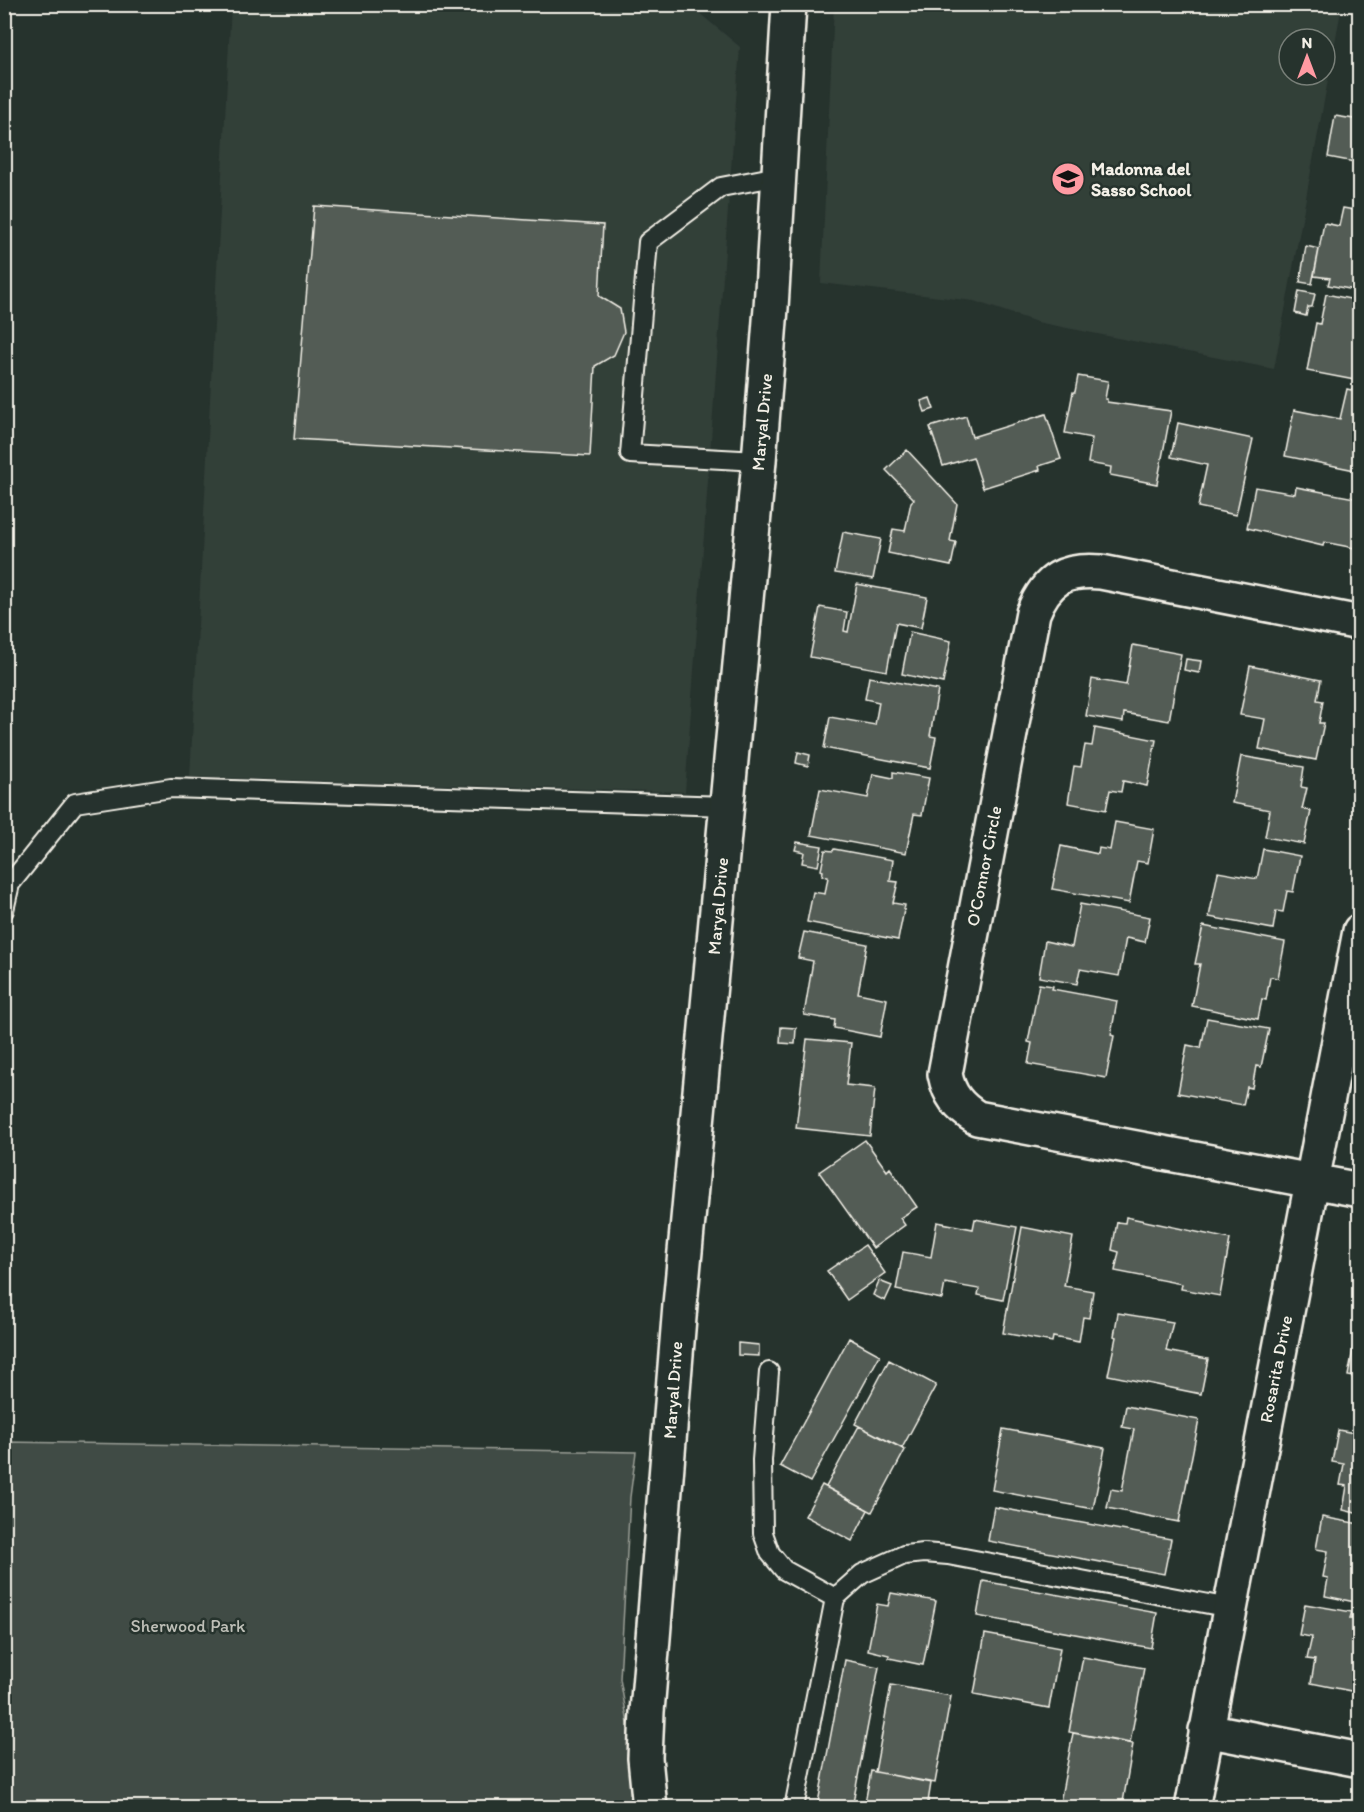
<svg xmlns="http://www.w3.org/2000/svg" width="1364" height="1812" viewBox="0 0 1364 1812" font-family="Itim,sans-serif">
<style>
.built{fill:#333f39;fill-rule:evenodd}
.green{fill:#414b45;stroke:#9a9e96;stroke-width:1.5}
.building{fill:#525c55;stroke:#f4f1e8;stroke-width:1.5}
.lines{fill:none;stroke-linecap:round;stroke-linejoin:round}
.lane-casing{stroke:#f4f1e8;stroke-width:22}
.street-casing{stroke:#f4f1e8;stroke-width:38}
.secondary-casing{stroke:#f4f1e8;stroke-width:38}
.lane{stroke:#26332d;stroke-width:18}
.street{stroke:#26332d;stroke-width:33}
.secondary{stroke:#26332d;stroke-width:33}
.labels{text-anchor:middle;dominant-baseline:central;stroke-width:5;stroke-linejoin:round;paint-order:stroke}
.poi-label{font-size:18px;font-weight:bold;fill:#f4f1e8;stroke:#26332d;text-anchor:start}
.street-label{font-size:18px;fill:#f4f1e8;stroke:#26332d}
.park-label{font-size:18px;fill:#bebfb7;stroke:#26332d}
</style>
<rect width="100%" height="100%" fill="#26332d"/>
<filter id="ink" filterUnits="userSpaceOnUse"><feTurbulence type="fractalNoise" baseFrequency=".0167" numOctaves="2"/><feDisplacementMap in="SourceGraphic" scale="12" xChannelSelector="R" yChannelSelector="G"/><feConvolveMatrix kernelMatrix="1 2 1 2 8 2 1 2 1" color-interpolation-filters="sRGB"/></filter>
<g filter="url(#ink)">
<!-- built -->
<path class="built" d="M592,4L698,12L740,47L685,792L190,777L231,5Z
M834,5H1342L1274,369L1037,322L974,301L821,283ZM1289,39H1325V75H1289Z"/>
<!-- green -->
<path class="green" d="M5,1442L636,1452L630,1497L620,1679L643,1807L5,1808Z"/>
<!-- building -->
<path class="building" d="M1335,116L1360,120V163L1328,157Z
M314,206L603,225L599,296L620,309L624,332L614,355L595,366L590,456L294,439Z
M1343,208L1360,211V291L1328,285L1330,278L1314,276L1324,223L1339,226Z
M1306,246L1319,249L1312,284L1300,282Z
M1299,291L1315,294L1312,307H1308L1306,316L1295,313Z
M1326,294L1360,301V381L1307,371L1316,323L1320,324Z
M1078,376L1108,381L1105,399H1107V402L1171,411L1157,484L1110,475L1111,467L1088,463L1092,438L1065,433L1073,392H1075Z
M1347,389L1360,392V471L1285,456L1294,410L1340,419Z
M930,398L934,409L925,412L921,401Z
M1046,414L1061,459L1039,466L1040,470L983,488L973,457L943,466L930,427L966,416L972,437Z
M1178,423L1253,439L1236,515L1198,507L1207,465L1171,457Z
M907,450L957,504L950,541L956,542L951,566L888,553L893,529L905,531L911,502L914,499L886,470Z
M1255,487L1295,494L1296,487L1360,499V549L1324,542L1323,546L1247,528Z
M843,532L881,539L873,579L835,573Z
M857,584L927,597L921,628L896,623L887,671L810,657L820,607L847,612L844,631L848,632Z
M910,632L951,641L943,683L902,674Z
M1133,645L1181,654L1169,721L1124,713L1123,722L1086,716L1092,679L1126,685Z
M1186,659L1201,661L1199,673L1184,670Z
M1250,666L1321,680L1317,700L1323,701L1319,723H1324L1316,760L1259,749L1265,719L1240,715Z
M869,677L938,690L930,736L936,737L930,768L824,748L830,717L875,725L879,702L865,699Z
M1095,728L1156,740L1147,786L1123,781L1121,792L1110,790L1106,810L1068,803L1074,766L1081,767L1085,745L1092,746Z
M798,752L810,755L808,766L796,763Z
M1241,756L1304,767L1301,787L1307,788L1302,809L1311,811L1304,844L1265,837L1270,810L1232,803Z
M893,772L929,778L922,815L914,814L906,853L811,835L820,789L868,798L873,774L893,778Z
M1115,822L1154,829L1148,863L1137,861L1129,903L1052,889L1061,846L1098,854L1099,848L1110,850Z
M797,842L822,846L818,866L802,863L804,852L795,850Z
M834,849L893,860L890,881L898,882L893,903L905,905L898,940L807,922L813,892L825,894L828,877L822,876L823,871L821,870L825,850L833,851Z
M1263,849L1300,856L1293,892L1287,891L1283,912L1276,911L1273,929L1209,917L1218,872L1257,879Z
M1080,904L1150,917L1145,942L1126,938L1119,976L1080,969L1077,984L1039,977L1045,941L1072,947Z
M1203,926L1285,942L1278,978L1270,977L1266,1000L1262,999L1258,1019L1192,1006L1200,964H1195Z
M804,932L867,944L858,993L887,999L880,1037L834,1028L835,1020L804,1015L813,961L798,958Z
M1039,984L1053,986L1052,989L1117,1001L1111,1035L1114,1036L1106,1078L1028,1064L1032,1043L1028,1042Z
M1207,1018L1269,1029L1261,1067L1256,1066L1252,1088L1247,1087L1243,1105L1178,1093L1187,1045L1201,1048Z
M781,1027L796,1028L795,1044L780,1043Z
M807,1039L851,1043L846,1085L875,1088L870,1136L796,1128Z
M865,1140L887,1171L890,1168L917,1207L900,1218L905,1225L873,1248L819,1172Z
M1126,1217L1230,1239L1220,1296L1181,1289L1182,1284L1115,1271L1119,1252L1112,1250L1117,1222L1125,1223Z
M975,1219L1017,1227L1003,1300L978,1295L979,1289L945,1283L942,1299L896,1290L903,1252L931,1257L937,1222L973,1229Z
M1022,1227L1073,1237L1064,1286L1093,1291L1089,1318L1083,1317L1079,1342L1053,1337L1052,1342L1003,1333Z
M865,1245L885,1273L847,1300L827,1271Z
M879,1281L892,1286L885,1301L873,1295Z
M1118,1313L1173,1322L1166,1351L1208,1359L1201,1394L1108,1375L1116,1337L1114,1336Z
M1360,1315V1336L1356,1335Z
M849,1338L880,1355L810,1482L780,1466Z
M738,1343L759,1345V1356L738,1355Z
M1354,1344L1360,1345V1378L1348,1376Z
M889,1360L936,1385L902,1448L855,1424Z
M1360,1382V1405H1355Z
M1126,1406L1199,1420L1179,1522L1107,1508L1111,1489L1122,1491L1134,1429L1122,1427Z
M859,1426L905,1450L872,1512L826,1487Z
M1003,1429L1105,1448L1093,1509L992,1490Z
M1338,1430L1360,1434V1514L1343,1510L1347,1486L1340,1485L1344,1464L1332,1462Z
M822,1485L868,1510L852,1541L805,1516Z
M994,1507L1171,1539L1164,1574L988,1541Z
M1322,1517L1360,1524V1603L1325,1596L1328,1578L1323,1577L1328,1551L1316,1549Z
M983,1581L1157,1613L1151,1648L977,1616Z
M891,1593L936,1601L923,1665L889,1658V1655L868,1650L877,1604L888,1606Z
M1305,1604L1352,1612L1350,1618L1360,1619V1674L1356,1692L1311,1683L1315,1660L1307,1659L1312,1637L1299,1635Z
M985,1634L1060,1648L1049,1708L974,1694Z
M1083,1657L1144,1668L1130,1743L1069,1732Z
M845,1660L879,1667L852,1808H817Z
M891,1685L951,1696L935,1783L875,1772Z
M1073,1733L1133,1744L1122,1808H1059Z
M871,1771L931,1783L927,1808H864Z"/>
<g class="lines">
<defs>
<path id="lane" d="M759,461L630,454L648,242L721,187L779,176
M4,910L10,884L75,803L171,788L727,806
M769,1372L762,1460L763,1533L770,1553L784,1570L835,1598
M794,1808L835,1598L862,1574L904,1555L924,1553L948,1555L1230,1608"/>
<path id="street" d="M1360,623L1101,572C1065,569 1047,578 1033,613L945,1074C949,1095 959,1107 977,1118L1360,1190
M1206,1730L1360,1760
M1192,1808L1360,931"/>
<path id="secondary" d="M650,1808L645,1758L647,1712L680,1305L759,461L771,308L789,4"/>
</defs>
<!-- lane casing -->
<use href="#lane" class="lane-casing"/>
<!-- street casing -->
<use href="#street" class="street-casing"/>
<!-- secondary casing -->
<use href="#secondary" class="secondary-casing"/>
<!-- lane -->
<use href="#lane" class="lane"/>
<!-- street -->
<use href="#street" class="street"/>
<!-- secondary -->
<use href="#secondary" class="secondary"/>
</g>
</g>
<!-- icons -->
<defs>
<symbol id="school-disc" viewBox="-11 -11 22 22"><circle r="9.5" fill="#ff9aa2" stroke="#26332d"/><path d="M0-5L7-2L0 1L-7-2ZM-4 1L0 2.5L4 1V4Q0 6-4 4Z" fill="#111"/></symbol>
</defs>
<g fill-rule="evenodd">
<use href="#school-disc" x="1049" y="160" width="38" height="38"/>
</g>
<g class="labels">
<!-- poi labels -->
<g class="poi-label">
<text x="1091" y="169">Madonna del<tspan x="1091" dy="21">Sasso School</tspan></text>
</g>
<!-- street labels -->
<g class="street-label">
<text transform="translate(762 422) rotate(-85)">Maryal Drive</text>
<text transform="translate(984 866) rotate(-79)">O'Connor Circle</text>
<text transform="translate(718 906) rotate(-85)">Maryal Drive</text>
<text transform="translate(1276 1369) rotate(-79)">Rosarita Drive</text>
<text transform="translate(673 1390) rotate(-86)">Maryal Drive</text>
</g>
<!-- park labels -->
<g class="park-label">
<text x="188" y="1626">Sherwood Park</text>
</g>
</g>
<!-- margin -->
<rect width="1364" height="1812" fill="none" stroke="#26332d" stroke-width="24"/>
<rect x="12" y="12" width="1340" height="1788" fill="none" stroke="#f4f1e8" stroke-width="2" filter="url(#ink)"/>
<!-- north arrow -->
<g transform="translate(1307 57)"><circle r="28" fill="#26332d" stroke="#787f78" stroke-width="1.5"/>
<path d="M0-4.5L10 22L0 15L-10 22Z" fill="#ff9aa2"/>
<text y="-9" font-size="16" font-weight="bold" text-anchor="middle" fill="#f4f1e8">N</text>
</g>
</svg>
